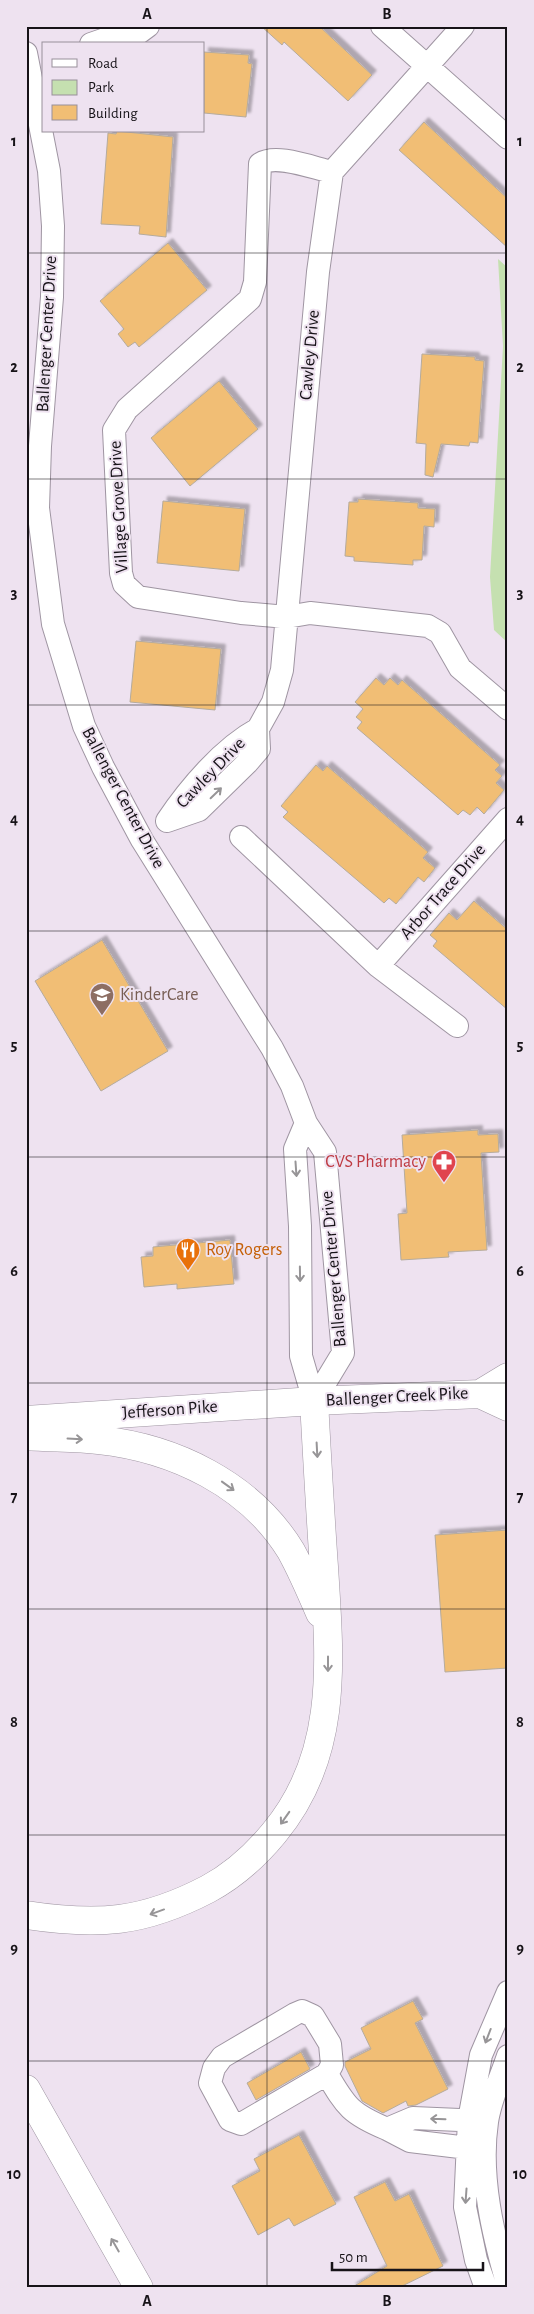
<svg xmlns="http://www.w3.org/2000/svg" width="534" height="2314" viewBox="0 0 534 2314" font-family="'Alegreya Sans',sans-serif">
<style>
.green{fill:#c5e0b0}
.building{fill:#f1be74;stroke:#b5ab9d;filter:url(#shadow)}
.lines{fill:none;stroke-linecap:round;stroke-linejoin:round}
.street-casing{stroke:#9f95a2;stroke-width:24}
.secondary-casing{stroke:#9f95a2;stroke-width:29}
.highway-casing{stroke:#9f95a2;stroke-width:29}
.street{stroke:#fff;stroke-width:22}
.secondary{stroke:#fff;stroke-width:28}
.highway{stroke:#fff;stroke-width:28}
.oneway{stroke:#979597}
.grid{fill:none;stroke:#171318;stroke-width:1;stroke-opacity:0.55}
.labels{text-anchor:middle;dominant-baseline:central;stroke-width:4;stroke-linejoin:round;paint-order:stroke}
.street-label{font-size:18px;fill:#171318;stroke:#eee2f0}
.education-label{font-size:18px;fill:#785e54;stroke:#eee2f0;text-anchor:start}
.health-label{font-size:18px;fill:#be3a42;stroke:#eee2f0;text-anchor:end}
.food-label{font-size:18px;fill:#c56008;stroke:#eee2f0;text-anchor:start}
.neatline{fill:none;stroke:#171318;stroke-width:2}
.grid-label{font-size:16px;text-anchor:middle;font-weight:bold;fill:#171318}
</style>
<defs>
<filter id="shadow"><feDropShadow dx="4.5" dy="-4.5" stdDeviation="1" flood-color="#0004"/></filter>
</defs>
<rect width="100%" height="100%" fill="#eee2f0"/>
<!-- green -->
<path class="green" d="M498,259L508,268V643L494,630L490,577L503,346Z"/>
<!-- building -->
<path class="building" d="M261,26H319L372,75L348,101L284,42L282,45Z
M204,52L249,55L248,63L252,64L246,117L204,113Z
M424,122L508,199V248L399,150Z
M117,131L173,137L166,237L139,234L140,226L101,224L108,133L116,134Z
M168,243L207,290L139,347L135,342L128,347L118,334L124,329L100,301Z
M422,354L475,357V360L484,361L478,443L470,442L469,446L441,444L433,477L425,475L426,444L416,443Z
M219,381L258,429L190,486L151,438Z
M358,499L418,503V508L435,509L434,527L424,526L422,560H413V565L354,561V557L345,556L349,502H358Z
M163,501L245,509L239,571L157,563Z
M136,641L221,649L215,710L130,702Z
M376,678L384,685L390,678L398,685L402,680L500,765L495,770L502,776L496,783L504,790L484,814L477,807L470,815L463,810L458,815L357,728L362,722L356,717L363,709L355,702Z
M316,765L323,771L327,766L428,852L423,858L435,868L424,882L418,877L396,904L389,898L384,903L283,817L288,812L281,806Z
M474,901L508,930V1010L433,946L437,941L430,935L449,913L457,920Z
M102,940L168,1051L101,1091L35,981Z
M478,1130V1135L498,1134L499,1152L481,1153L487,1250L448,1252L449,1257L401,1260L398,1214L407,1213L402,1135Z
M230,1240L234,1284L177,1289V1284L144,1287L141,1257L153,1256V1247Z
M508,1530V1668L445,1672L435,1535Z
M413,2001L423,2019L415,2023L448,2089L416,2105L408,2106L406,2101L383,2113L362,2101L345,2066V2062L371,2049L361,2028Z
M301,2052L310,2069L256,2100L247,2083Z
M299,2135L336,2204L294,2226L289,2218L258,2235L232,2186L260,2171L254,2159Z
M385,2182L395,2201L409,2194L443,2266L398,2288H351L387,2266L354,2197Z"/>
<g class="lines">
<defs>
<path id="street" d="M382,26L508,138
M91,44L117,35L129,40
M127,44L129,40L148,26
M26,53L49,171L53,226L52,297L40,446L38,508L53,624L84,726L103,767L142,840L272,1048L292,1086L306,1123L325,1152L343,1353L314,1401
M332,172C313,168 276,153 260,164L255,282L250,299L127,409L114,430L121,573L124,584L138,597L241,613L287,617L310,613L428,626L440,633L460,668L508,709
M258,729C223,748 189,788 167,821L199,810L247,763L259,749L258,729L273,702L282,670L318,272L332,172L463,26
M241,837L378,966L457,1026
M378,966L508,819
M306,1123L295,1149L300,1226L301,1356L314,1401
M508,2056C501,2077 490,2100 487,2122C479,2176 493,2235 508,2286
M327,2074L332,2065L330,2044L313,2016L302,2011L295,2014L222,2057L214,2068L210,2083L230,2120L241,2124L327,2074C346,2107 351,2114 387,2129
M483,2146L468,2148L410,2141L387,2129L413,2118L483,2121
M486,2288L476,2260L465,2207L469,2120L481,2055L508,1992"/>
<path id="secondary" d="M480,1394L508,1377
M26,1420L314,1401L480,1394L508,1407"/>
<path id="highway" d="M26,1436C50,1438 75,1437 99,1440C174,1448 250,1484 291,1551C302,1571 311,1592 320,1613
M26,1915C98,1926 143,1923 208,1889C234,1875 255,1856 274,1833C339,1755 330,1662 324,1567C320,1511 317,1456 314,1401
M26,2089L139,2288"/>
</defs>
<!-- street casing -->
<use href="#street" class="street-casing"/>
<!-- secondary casing -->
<use href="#secondary" class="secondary-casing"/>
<!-- highway casing -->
<use href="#highway" class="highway-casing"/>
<!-- street -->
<use href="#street" class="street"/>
<!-- secondary -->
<use href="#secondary" class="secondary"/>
<!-- highway -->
<use href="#highway" class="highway"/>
</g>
<!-- one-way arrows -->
<defs><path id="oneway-shaft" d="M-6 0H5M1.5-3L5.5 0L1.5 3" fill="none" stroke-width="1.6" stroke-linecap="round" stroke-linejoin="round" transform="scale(1.25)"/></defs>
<g class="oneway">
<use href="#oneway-shaft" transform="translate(216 793) rotate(-44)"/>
<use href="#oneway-shaft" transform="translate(296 1169) rotate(86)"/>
<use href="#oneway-shaft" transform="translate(300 1274) rotate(89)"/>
<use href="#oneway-shaft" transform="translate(75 1439) rotate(3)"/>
<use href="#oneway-shaft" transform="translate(317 1450) rotate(87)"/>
<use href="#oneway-shaft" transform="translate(228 1486) rotate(36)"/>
<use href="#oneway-shaft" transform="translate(328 1664) rotate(90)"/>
<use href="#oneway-shaft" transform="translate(285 1818) rotate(125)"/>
<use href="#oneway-shaft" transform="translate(157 1912) rotate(160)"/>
<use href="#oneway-shaft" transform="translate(488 2036) rotate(111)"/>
<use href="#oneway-shaft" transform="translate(438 2119) rotate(-178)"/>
<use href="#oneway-shaft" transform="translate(466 2196) rotate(94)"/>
<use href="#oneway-shaft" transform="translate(115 2245) rotate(-120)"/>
</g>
<!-- grid -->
<path class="grid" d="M267,26V2288M26,253H508M26,479H508M26,705H508M26,931H508M26,1157H508M26,1383H508M26,1609H508M26,1835H508M26,2061H508"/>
<!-- icons -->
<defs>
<symbol id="school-pin" viewBox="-11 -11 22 30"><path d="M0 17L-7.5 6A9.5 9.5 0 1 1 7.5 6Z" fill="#8d6e63" stroke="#eee2f0"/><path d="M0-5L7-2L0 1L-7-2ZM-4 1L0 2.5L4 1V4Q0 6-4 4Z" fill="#fff"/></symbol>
<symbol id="pharmacy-pin" viewBox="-11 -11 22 30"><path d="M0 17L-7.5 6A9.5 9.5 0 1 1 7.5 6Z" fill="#e0444e" stroke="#eee2f0"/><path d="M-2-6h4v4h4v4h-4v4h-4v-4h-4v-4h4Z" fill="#fff"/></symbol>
<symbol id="restaurant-pin" viewBox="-11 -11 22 30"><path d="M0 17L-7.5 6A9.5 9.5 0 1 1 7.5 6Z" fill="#e8710a" stroke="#eee2f0"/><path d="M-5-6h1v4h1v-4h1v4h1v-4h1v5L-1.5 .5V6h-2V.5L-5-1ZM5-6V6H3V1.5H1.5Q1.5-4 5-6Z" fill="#fff"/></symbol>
</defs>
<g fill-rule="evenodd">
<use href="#school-pin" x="88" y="981" width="28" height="38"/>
<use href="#pharmacy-pin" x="430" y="1148" width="28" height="38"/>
<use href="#restaurant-pin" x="174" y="1236" width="28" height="38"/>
</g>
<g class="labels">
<!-- street labels -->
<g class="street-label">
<text transform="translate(47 334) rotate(-87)">Ballenger Center Drive</text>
<text transform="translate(310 355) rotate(-85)">Cawley Drive</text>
<text transform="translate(119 507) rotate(-93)">Village Grove Drive</text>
<text transform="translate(211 773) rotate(-46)">Cawley Drive</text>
<text transform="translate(123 798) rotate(62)">Ballenger Center Drive</text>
<text transform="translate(443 892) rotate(-49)">Arbor Trace Drive</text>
<text transform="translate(334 1269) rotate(-95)">Ballenger Center Drive</text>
<text transform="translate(397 1397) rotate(-3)">Ballenger Creek Pike</text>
<text transform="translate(170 1410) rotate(-4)">Jefferson Pike</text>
</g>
<!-- education labels -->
<g class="education-label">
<text x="120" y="995">KinderCare</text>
</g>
<!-- health labels -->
<g class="health-label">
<text x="426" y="1162">CVS Pharmacy</text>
</g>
<!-- food labels -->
<g class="food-label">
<text x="206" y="1250">Roy Rogers</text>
</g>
</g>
<!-- border -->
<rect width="534" height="2314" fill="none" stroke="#eee2f0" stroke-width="55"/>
<!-- legend -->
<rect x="42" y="42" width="162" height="90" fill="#eee2f0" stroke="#988f9a"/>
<rect x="52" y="59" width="25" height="8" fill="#ffffff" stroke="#988f9a"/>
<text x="88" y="68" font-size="15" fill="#171318">Road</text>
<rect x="52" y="80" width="25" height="15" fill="#c5e0b0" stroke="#988f9a"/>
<text x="88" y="92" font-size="15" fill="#171318">Park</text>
<rect x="52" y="105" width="25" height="15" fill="#f1be74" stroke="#988f9a"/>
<text x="88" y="118" font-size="15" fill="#171318">Building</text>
<!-- scale -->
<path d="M332 2262v8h151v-8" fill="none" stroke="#171318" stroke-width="2.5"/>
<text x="339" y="2262" font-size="15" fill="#171318" stroke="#eee2f0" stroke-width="4" paint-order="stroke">50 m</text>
<rect x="28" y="28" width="478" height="2258" class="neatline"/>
<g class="grid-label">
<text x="147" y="19">A</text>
<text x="387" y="19">B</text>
<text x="14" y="146">1</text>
<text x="520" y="146">1</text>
<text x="14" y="372">2</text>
<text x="520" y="372">2</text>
<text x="14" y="598">3</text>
<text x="520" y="598">3</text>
<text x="14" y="824">4</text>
<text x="520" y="824">4</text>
<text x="14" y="1050">5</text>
<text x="520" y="1050">5</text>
<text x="14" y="1276">6</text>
<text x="520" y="1276">6</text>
<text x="14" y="1502">7</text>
<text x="520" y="1502">7</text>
<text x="14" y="1727">8</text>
<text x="520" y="1727">8</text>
<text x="14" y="1953">9</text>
<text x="520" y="1953">9</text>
<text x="14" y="2179">10</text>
<text x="520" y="2179">10</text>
<text x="147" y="2306">A</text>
<text x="387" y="2306">B</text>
</g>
</svg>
